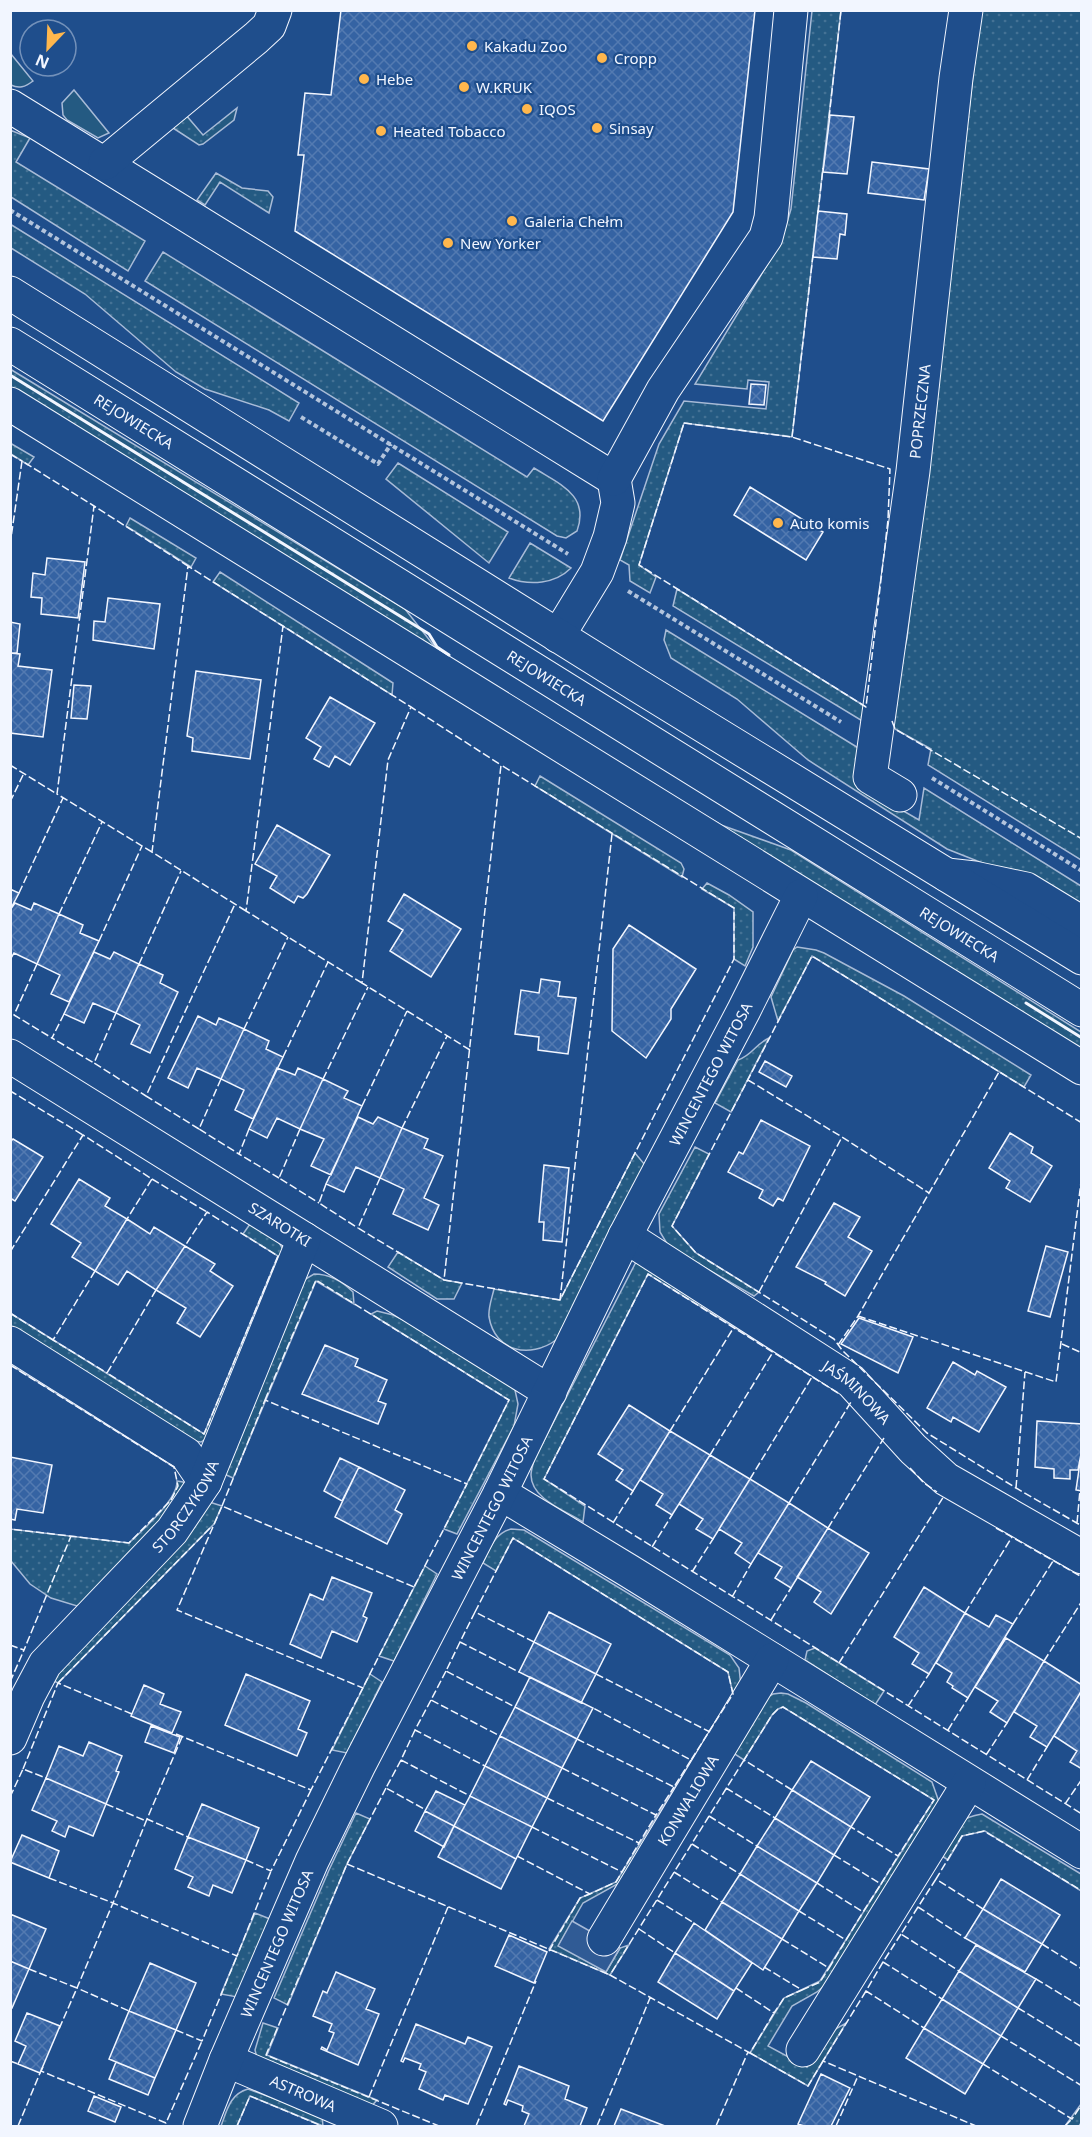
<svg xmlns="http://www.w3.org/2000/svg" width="1092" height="2137" viewBox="0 0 1092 2137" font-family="'Noto Sans',sans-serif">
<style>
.grass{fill:url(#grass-dots);stroke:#a8bbd7;stroke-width:1.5}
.garden{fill:#245a82;stroke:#a8bbd7;stroke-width:1.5}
.parking{fill:#305b95;stroke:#a8bbd7;stroke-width:1.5}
.building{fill:url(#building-cross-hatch);stroke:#f2f6ff;stroke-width:1.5}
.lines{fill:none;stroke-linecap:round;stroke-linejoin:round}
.minor-casing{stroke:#f2f6ff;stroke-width:35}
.highway-casing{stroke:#f2f6ff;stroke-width:35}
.path{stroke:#b3c4dc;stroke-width:4;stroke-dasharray:4.5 3;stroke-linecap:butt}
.minor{stroke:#1f4e8c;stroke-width:33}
.highway{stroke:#1f4e8c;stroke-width:33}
.fence{stroke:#f2f6ff;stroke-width:1.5;stroke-dasharray:8 3;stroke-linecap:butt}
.wall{stroke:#f2f6ff;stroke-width:3}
.poi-dot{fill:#ffb74d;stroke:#1f4e8c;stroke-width:2}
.labels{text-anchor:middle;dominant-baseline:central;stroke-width:4.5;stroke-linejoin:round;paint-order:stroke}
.poi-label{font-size:15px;fill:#f2f6ff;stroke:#1f4e8c;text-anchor:start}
.street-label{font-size:15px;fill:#f2f6ff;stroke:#1f4e8c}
</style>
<defs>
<pattern id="grass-dots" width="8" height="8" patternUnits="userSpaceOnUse" patternTransform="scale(1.5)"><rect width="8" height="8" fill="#245a82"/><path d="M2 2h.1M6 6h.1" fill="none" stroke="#447295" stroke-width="1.8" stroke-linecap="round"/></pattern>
<pattern id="building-cross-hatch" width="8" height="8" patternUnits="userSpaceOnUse" patternTransform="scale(1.5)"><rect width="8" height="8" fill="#3563a3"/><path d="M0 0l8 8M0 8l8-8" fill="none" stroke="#537ab1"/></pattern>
</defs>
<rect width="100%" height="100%" fill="#1f4e8c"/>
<!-- grass -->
<path class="grass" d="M812,11H841L792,437L684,423L639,565L656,577L650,593L630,581L629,565L620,560L659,444L684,401L766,409L769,382L748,380L747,389L695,384L781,242L791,209Z
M977,11H1081V860L928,765L931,749L895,729L889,715L907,638L955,202L969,110L977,43Z
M237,108L234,120L203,144L199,145L173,128L185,114L203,135Z
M10,130L30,138L16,162L145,241L128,271L11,197Z
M216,173L242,188L268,191L273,197L269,213L220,182L205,205L197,200Z
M10,224L299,403L289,421L269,410L205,389L176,372L85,294L11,248Z
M163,252L527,477L534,468C559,484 590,495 577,531L566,538L557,536L145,281Z
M10,369L405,609L442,656L11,393Z
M10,443L34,457L28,465L11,454Z
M398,463L508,532L489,563L386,479Z
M130,518L196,558L191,567L126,526Z
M530,543L571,568C555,584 530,586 509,578Z
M220,572L393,683L392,695L213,582Z
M677,589L866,707L864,722L673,606Z
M666,630L860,749L855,783L919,820L924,788L1081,886V909L995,868L947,849L808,760L737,699L671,658L664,640Z
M540,776L681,863L684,869L682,877L535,786Z
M699,812L721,825L791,850L1081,1032V1058Z
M707,883L729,895L753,912V947L745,966L734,959V908L702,889Z
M797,947L816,950L824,953L904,996L1031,1075L1024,1087L812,956L778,1021L771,997L793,950Z
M769,1038L731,1112L715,1103L738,1060C753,1055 754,1045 769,1038Z
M695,1147L709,1154L672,1226L696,1253L759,1292L754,1296L669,1247L660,1232L659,1214Z
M635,1153L645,1165L556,1340C530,1359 495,1352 489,1317C488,1308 492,1298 494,1289L560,1300Z
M250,1224L277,1239L284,1251L207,1438L201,1442L194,1441L11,1328L10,1313L204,1434L278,1256L243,1234Z
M398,1252L444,1280L462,1283L454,1299H437L388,1267Z
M636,1262L847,1397L648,1274L544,1479L585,1506L583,1522C566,1511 531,1499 531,1475C531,1470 533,1465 534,1460Z
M314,1274C330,1274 342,1281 353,1292L354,1304L316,1281L233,1478L222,1473L304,1280Z
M377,1311L393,1315L406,1321L497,1376L515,1390L518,1404L514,1426L457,1534L444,1529L509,1400L371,1314Z
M10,1355L179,1466L174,1467L11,1365Z
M177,1481L183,1482L184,1484L180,1501L105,1585L77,1606L51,1598L30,1584L11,1561L10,1529L129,1543C142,1530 178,1500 177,1481Z
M206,1501L222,1506L214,1524L58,1683L50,1679Z
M511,1529L524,1530L730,1655L739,1668L741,1686L621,1882L583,1903L559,1945L606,1972L620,1948L629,1945L610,1975L549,1949L580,1898L616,1882L733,1694L728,1672L513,1538L496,1571L483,1563C489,1549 495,1533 511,1529Z
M425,1566L437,1574L394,1661L379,1656Z
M815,1648L884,1691L875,1705L805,1660L807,1651Z
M370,1674L382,1682L347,1753L332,1750Z
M781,1693L788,1694L806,1703L932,1782L939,1802L825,1985L817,1992L792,2006L768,2046L807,2067L825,2035L846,2023L808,2086L750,2053L784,1998L820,1981L934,1800L783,1707L778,1709L772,1715L744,1760L730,1751L763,1699L773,1694Z
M356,1813L370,1819L347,1864L288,2005L274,1998L329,1870Z
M982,1814L1081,1874V1891L985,1831L962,1836L948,1860L937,1853C952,1831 955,1818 982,1814Z
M255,1913L270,1919L237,1997L221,1994Z
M263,2023L278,2028L267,2055L377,2100L368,2110L258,2062L255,2050Z
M248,2089L322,2116L323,2126L250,2096L237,2126H221C227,2110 230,2094 248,2089Z
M1081,2104V2123L1079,2126H1065Z"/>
<!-- garden -->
<path class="garden" d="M11,54L33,81C25,87 19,89 11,85Z
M74,90L109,133L98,138L67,120L63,115L62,103Z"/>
<!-- parking -->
<path class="parking" d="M572,1921L620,1948L606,1972L558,1946Z"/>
<!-- building -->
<path class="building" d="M341,10H755L733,212L603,421L295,231L304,155H298L305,93L331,95Z
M830,115L854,117L847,174L823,172Z
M872,162L929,169L924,200L868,193Z
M818,211L847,214L845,235L840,234L837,259L813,257Z
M751,384L766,385L764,405L749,404Z
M750,487L823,532L806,560L734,515Z
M47,558L85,562L78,618L41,614L42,598L31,597L33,573L45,575Z
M108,598L160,604L154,649L93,640L94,621L105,622Z
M10,622L20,624L17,653H10Z
M10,653L20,654L18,666L52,670L43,737L10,733Z
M196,671L261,680L250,759L192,751L193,738L187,736Z
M74,685L91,686L87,719L71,718Z
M330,697L375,723L350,765L335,756L329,767L314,759L321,747L306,738Z
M277,825L330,855L307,894L303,898L298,896L294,903L270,888L277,876L255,864Z
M10,889L19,893L10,910Z
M404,894L461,929L431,977L390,951L403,930L388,921Z
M15,903L31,910L34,903L59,914L37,964L14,953L10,960V910Z
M59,914L83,925L80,933L99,941L69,1002L51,994L60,975L37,964Z
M629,925L696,969L671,1009V1019L646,1058L612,1031L613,949Z
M94,952L110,959L114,952L139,964L116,1013L93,1003L84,1023L64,1014Z
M139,964L163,975L160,983L178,992L150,1053L131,1044L140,1025L116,1013Z
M541,979L560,982L558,996L576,998L568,1054L538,1050L539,1037L515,1034L521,990L539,993Z
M198,1016L216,1025L219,1018L244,1029L221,1079L197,1068L188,1088L168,1078Z
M244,1029L269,1041L266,1049L283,1057L253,1119L235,1110L244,1090L221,1079Z
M765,1061L792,1076L786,1087L759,1072Z
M277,1068L295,1075L298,1068L323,1079L300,1129L277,1118L267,1138L249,1129Z
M323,1079L348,1091L344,1098L362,1106L331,1175L311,1166L324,1139L300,1129Z
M358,1117L373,1124L378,1117L402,1128L380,1178L356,1167L344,1192L326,1184Z
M761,1120L810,1146L783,1201L778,1198L773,1206L759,1198L763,1190L728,1172L739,1152L743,1154Z
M402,1128L428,1139L424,1148L443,1156L424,1198L439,1205L428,1230L393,1214L404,1189L380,1178Z
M1010,1133L1033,1147L1031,1153L1052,1166L1030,1202L1006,1188L1010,1181L989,1168Z
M13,1139L43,1157L15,1201L10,1198V1142Z
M544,1165L569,1168L562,1242L543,1240L544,1222H539Z
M79,1179L110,1198L105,1206L127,1219L95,1271L72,1257L81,1243L51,1224Z
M834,1203L860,1217L848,1237L872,1251L845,1296L825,1284L826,1282L796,1267Z
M127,1219L150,1234L154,1227L185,1246L156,1290L127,1271L118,1285L95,1271Z
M185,1246L215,1264L210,1271L233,1286L200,1337L177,1323L186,1308L156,1290Z
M1046,1246L1068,1252L1050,1317L1028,1311Z
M859,1318L913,1337L898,1373L841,1344Z
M325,1345L358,1359L355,1366L387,1380L378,1401L386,1404L378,1424L302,1394Z
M953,1362L975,1375L977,1371L1006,1387L979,1432L953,1417L951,1422L927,1408Z
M629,1405L670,1431L633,1491L616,1480L623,1470L598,1454Z
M1037,1421L1082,1424V1449L1078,1470H1070V1479L1054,1478V1469L1035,1467Z
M670,1431L710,1455L672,1515L656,1505L663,1494L640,1480Z
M1082,1449V1491L1076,1490Z
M710,1455L750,1479L713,1539L696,1529L703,1519L679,1504Z
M10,1457L52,1465L43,1513L17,1509L15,1520L10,1519Z
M340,1458L359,1467L342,1501L324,1491Z
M359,1467L405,1490L395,1510L402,1514L387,1544L335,1517Z
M750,1479L789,1503L751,1564L735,1553L742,1543L719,1529Z
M789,1503L828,1528L791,1588L775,1578L782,1567L758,1553Z
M828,1528L869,1553L831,1614L814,1602L821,1592L797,1577Z
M332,1577L372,1593L363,1616L367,1618L357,1642L332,1631L321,1658L290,1644L310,1594L323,1600Z
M924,1587L965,1613L929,1674L912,1664L919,1653L894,1637Z
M549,1612L611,1644L596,1674L534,1642Z
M965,1613L989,1627L996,1615L1013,1624L968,1698L952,1688L953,1686L947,1682L952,1673L936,1663Z
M1006,1638L1044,1661L1007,1723L990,1712L998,1701L975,1687Z
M534,1642L596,1674L581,1703L519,1672Z
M1044,1661L1082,1685V1690L1047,1747L1030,1737L1037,1726L1014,1712Z
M246,1674L310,1701L298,1729L307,1733L297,1756L225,1725Z
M530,1677L593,1708L577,1739L515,1707Z
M144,1685L164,1694L160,1704L181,1712L172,1733L131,1716Z
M1082,1690V1769L1070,1762L1077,1751L1054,1736Z
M515,1707L577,1739L562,1768L500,1736Z
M151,1726L180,1737L174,1753L145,1742Z
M500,1736L562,1768L547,1798L485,1766Z
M89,1742L122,1756L116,1771L119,1772L106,1804L46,1778L59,1746L83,1756Z
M811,1761L870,1797L851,1827L792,1790Z
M485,1766L547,1798L532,1827L470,1796Z
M46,1778L106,1804L93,1836L69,1826L65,1837L52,1831L57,1821L32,1810Z
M792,1790L851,1827L834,1855L775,1818Z
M436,1791L465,1805L454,1826L425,1811Z
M470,1796L532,1827L516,1859L454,1826Z
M202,1804L259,1828L246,1860L188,1837Z
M425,1811L454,1826L444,1847L415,1831Z
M775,1818L834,1855L817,1883L757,1846Z
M454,1826L516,1859L501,1889L438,1857Z
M22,1835L59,1851L49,1878L10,1862Z
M188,1837L246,1860L232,1893L213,1885L209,1896L188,1887L193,1877L175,1869Z
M757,1846L817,1883L799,1911L740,1874Z
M740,1874L799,1911L782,1939L722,1902Z
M1001,1879L1060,1915L1042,1944L983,1909Z
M722,1902L782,1939L763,1970L705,1930Z
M983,1909L1042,1944L1025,1972L965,1938Z
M10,1914L46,1929L29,1969L10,1961Z
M694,1923L752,1963L734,1991L675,1953Z
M509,1935L547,1952L534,1983L495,1966Z
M976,1945L1036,1979L1018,2008L959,1971Z
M675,1953L734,1991L717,2019L658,1982Z
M10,1961L29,1969L12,2008L10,2007Z
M150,1963L196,1983L176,2030L129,2011Z
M959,1971L1018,2008L1001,2036L942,1999Z
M336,1972L375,1989L366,2009L379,2014L358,2065L321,2049L322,2047L327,2050L334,2033L329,2031L332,2024L313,2016L323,1991L327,1993Z
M942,1999L1001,2036L983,2064L924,2028Z
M129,2011L176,2030L155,2078L109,2059Z
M27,2013L60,2026L40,2073L18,2064L26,2046L15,2041Z
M416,2024L465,2044L468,2037L492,2047L468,2104L445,2095L443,2100L419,2089L426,2072L419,2069L421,2064L405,2058L403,2062L401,2061Z
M924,2028L983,2064L965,2094L906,2058Z
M116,2062L155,2078L148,2095L109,2079Z
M519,2066L569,2086L565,2099L587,2108L580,2126H524L529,2114L522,2111L523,2106L508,2100L506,2105L504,2104Z
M821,2074L850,2088L831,2126H804L798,2124Z
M94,2096L121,2107L115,2122L88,2111Z
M621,2109L665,2126H614Z"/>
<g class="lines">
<defs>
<g id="minor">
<path d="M10,106L614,479L618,503L610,537L597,572L558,636"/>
<path d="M105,163L256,38L269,26L275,10"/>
<path d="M10,404L1082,1068"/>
<path d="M614,479L663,390L766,237L771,218L791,10"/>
<path id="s1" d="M900,795L870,777L913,471L956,78L966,10"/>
<path d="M947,875L974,878L1026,889L1082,923"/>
<path id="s2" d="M10,1056L550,1392"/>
<path id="s3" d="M625,1236L851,1381L913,1449L946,1479L1082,1557"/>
<path d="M10,1343L186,1454L205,1482"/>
<path d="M500,1493L629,1571L1082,1852"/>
<path id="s4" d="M10,1738L28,1696L45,1664L172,1531L205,1482L304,1239"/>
<path id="s5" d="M604,1939L772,1660"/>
<path d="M803,2050L969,1783"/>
<path id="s6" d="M226,2060L381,2126"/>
<path id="s7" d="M200,2126L226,2060L312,1861L358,1767L500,1493L625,1236L744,1010L801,896"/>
</g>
<g id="highway">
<path d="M10,293L637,685L1082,958"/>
<path id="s8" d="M10,344L1082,1010"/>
</g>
</defs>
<!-- minor casing -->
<use href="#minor" class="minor-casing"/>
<!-- highway casing -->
<use href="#highway" class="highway-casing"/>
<!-- path -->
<path class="path" d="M10,210L568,554
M301,417L378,464L391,444
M628,591L841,722
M932,778L1082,871"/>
<!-- minor -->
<use href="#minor" class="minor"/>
<!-- highway -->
<use href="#highway" class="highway"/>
<!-- fence -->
<path class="fence" d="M829,118L841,10
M818,213L823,168
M684,423L792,437L890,469L888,520L866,707L639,565Z
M792,437L813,255
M10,454L22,461
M10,545L22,461L94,506
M892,721L895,729L1082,839
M10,765L57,794
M10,802L24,773
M152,852L57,794L94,506L188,566
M19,893L63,798
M246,911L152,852L188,566L283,626
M59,914L102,822
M99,941L142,846
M37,964L14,1015L52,1038
M139,964L181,871
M362,983L246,911L283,626L411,707
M116,1013L94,1063L146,1096
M64,1014L52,1038L94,1063
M244,1029L288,937
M470,1050L362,983L388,760L411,707L501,765
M283,1057L328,962
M221,1079L199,1129L239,1154
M323,1079L368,987
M748,1080L842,1137
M10,1094L12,1092L83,1135
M362,1106L407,1011
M1082,1123L812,956L672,1226L696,1253L834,1339L842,1350L927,1433L1016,1488L1082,1526
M402,1128L447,1036
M199,1129L146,1096L235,904
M249,1129L239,1154L279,1178
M300,1129L279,1178L319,1203
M380,1178L358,1228L444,1280
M152,1179L207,1212
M326,1184L319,1203L358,1228
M10,1252L83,1135L152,1179L127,1219
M95,1271L53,1340L107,1373
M156,1290L107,1373L204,1434L278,1256L207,1212L185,1246
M759,1292L842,1137L929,1193
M560,1300L444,1280L501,765L734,908V959L560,1300L612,834
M10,1313L53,1340
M858,1316L1056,1382L1082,1174
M1062,1344L1082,1353
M838,1345L858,1316L999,1072
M10,1365L174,1467L178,1486L171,1500L129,1543L10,1529
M838,1393L648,1274L544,1479L1082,1814
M265,1400L316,1280L509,1400L467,1484
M670,1431L734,1327
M710,1455L773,1352
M910,1468L924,1483L937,1492
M750,1479L812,1377
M1016,1488L1025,1372
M789,1503L851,1402
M222,1506L265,1400L467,1484L414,1587
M613,1523L633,1491
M1077,1523L1080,1490
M828,1528L884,1438
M996,1528L1082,1577
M652,1547L672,1515
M692,1572L713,1539
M732,1597L751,1564
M475,1612L460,1642L519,1672
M965,1613L1012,1537
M771,1620L791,1588
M1013,1624L1053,1561
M460,1642L446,1671L515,1707
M534,1642L475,1612L513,1538L728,1672L733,1694L691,1760L593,1708
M10,1645L24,1650L71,1536
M1044,1661L1082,1601
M839,1663L944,1496
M446,1671L431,1700L500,1736
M596,1674L710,1732
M10,1682L24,1650
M58,1683L212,1526
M431,1700L415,1730L485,1766
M908,1706L929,1674
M415,1730L401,1760L470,1796
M948,1730L968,1698
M176,1734L311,1790L414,1587L222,1506L177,1610L363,1688
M182,1737L147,1819L188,1837
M577,1739L674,1787L691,1760
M986,1755L1007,1723
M401,1760L386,1788L426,1810
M744,1760L610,1975L750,2053L774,2013
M562,1768L656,1815L674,1787
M23,1769L58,1683L132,1714
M1027,1780L1047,1747
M386,1788L347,1864L266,2055L439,2126
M726,1788L775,1818
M792,1790L744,1760L772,1715L778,1709L783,1707L934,1800L898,1856L851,1827
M10,1797L23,1769L46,1778
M547,1798L639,1843L656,1815
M106,1804L146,1821
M1065,1804L1082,1779
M709,1816L757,1846
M147,1819L113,1903L237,1956L271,1871
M532,1827L622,1872L639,1843
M692,1844L740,1874
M834,1855L881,1884L898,1856
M517,1856L590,1894L616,1882L622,1872
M246,1860L271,1871L311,1790
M347,1864L610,1975
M674,1872L722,1902
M49,1878L113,1903L77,1988L129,2011
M936,1879L918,1907L965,1938
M817,1883L863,1912L881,1884
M657,1900L694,1923
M918,1907L901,1934L959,1971
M983,1909L936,1879L962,1836L984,1831L1082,1891
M799,1911L846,1940L863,1912
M639,1929L675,1953
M901,1934L883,1962L942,1999
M782,1939L829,1968L846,1940
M1042,1944L1082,1969
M549,1951L580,1898L590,1894
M883,1962L866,1991L924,2028
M764,1967L802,1990L820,1982L829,1968
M29,1969L77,1988L59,2029
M1036,1979L1082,2007
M736,1988L774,2013L784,1998L802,1990
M866,1991L823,2061L976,2126
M1018,2008L1082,2047
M176,2030L202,2041L237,1956
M1001,2036L1082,2086
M750,2053L808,2086L823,2061
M10,2061L18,2064
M983,2064L1072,2119L1082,2104
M43,2067L41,2071L166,2123L202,2041
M369,2097L448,1907
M18,2126L40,2073
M237,2126L250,2096L322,2126
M476,2126L536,1981
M597,2126L650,1998
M716,2126L748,2052
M836,2126L858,2076
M1065,2126L1072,2119"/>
<!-- wall -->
<path class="wall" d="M10,375L429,634L437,647L449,655
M1026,1003L1082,1038"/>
</g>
<!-- markers -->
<g class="poi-dot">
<circle cx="472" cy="46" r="6"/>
<circle cx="602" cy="58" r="6"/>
<circle cx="364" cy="79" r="6"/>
<circle cx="464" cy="87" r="6"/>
<circle cx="527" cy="109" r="6"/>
<circle cx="597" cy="128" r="6"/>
<circle cx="381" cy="131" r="6"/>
<circle cx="512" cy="221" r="6"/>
<circle cx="448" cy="243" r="6"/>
<circle cx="778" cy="523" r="6"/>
</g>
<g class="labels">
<!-- poi labels -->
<g class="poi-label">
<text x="484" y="46">Kakadu Zoo</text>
<text x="614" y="58">Cropp</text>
<text x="376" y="79">Hebe</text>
<text x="476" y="87">W.KRUK</text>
<text x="539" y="109">IQOS</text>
<text x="609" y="128">Sinsay</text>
<text x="393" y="131">Heated Tobacco</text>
<text x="524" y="221">Galeria Chełm</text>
<text x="460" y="243">New Yorker</text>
<text x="790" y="523">Auto komis</text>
</g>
<!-- street labels -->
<g class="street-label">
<text stroke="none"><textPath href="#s1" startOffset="404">POPRZECZNA</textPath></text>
<text stroke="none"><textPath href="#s8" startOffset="146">REJOWIECKA</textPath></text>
<text stroke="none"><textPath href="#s8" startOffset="632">REJOWIECKA</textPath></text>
<text stroke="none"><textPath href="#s8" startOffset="1118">REJOWIECKA</textPath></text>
<text stroke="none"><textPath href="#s7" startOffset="1170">WINCENTEGO WITOSA</textPath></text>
<text stroke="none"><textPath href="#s2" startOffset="318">SZAROTKI</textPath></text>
<text stroke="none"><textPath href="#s3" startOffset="280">JAŚMINOWA</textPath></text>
<text stroke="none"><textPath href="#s4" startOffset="294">STORCZYKOWA</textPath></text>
<text stroke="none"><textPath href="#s7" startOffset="684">WINCENTEGO WITOSA</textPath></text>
<text stroke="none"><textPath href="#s5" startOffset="162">KONWALIOWA</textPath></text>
<text stroke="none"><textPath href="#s7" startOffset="198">WINCENTEGO WITOSA</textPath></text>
<text stroke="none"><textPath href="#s6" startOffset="84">ASTROWA</textPath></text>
</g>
</g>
<!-- border -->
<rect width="1092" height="2137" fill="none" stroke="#f2f6ff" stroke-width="24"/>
<!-- north arrow -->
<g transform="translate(48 48) rotate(203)"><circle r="28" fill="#1f4e8c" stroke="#7391ba" stroke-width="1.5"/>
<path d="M0-4.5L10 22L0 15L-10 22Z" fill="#ffb74d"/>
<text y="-9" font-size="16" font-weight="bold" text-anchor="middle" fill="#f2f6ff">N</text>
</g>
</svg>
